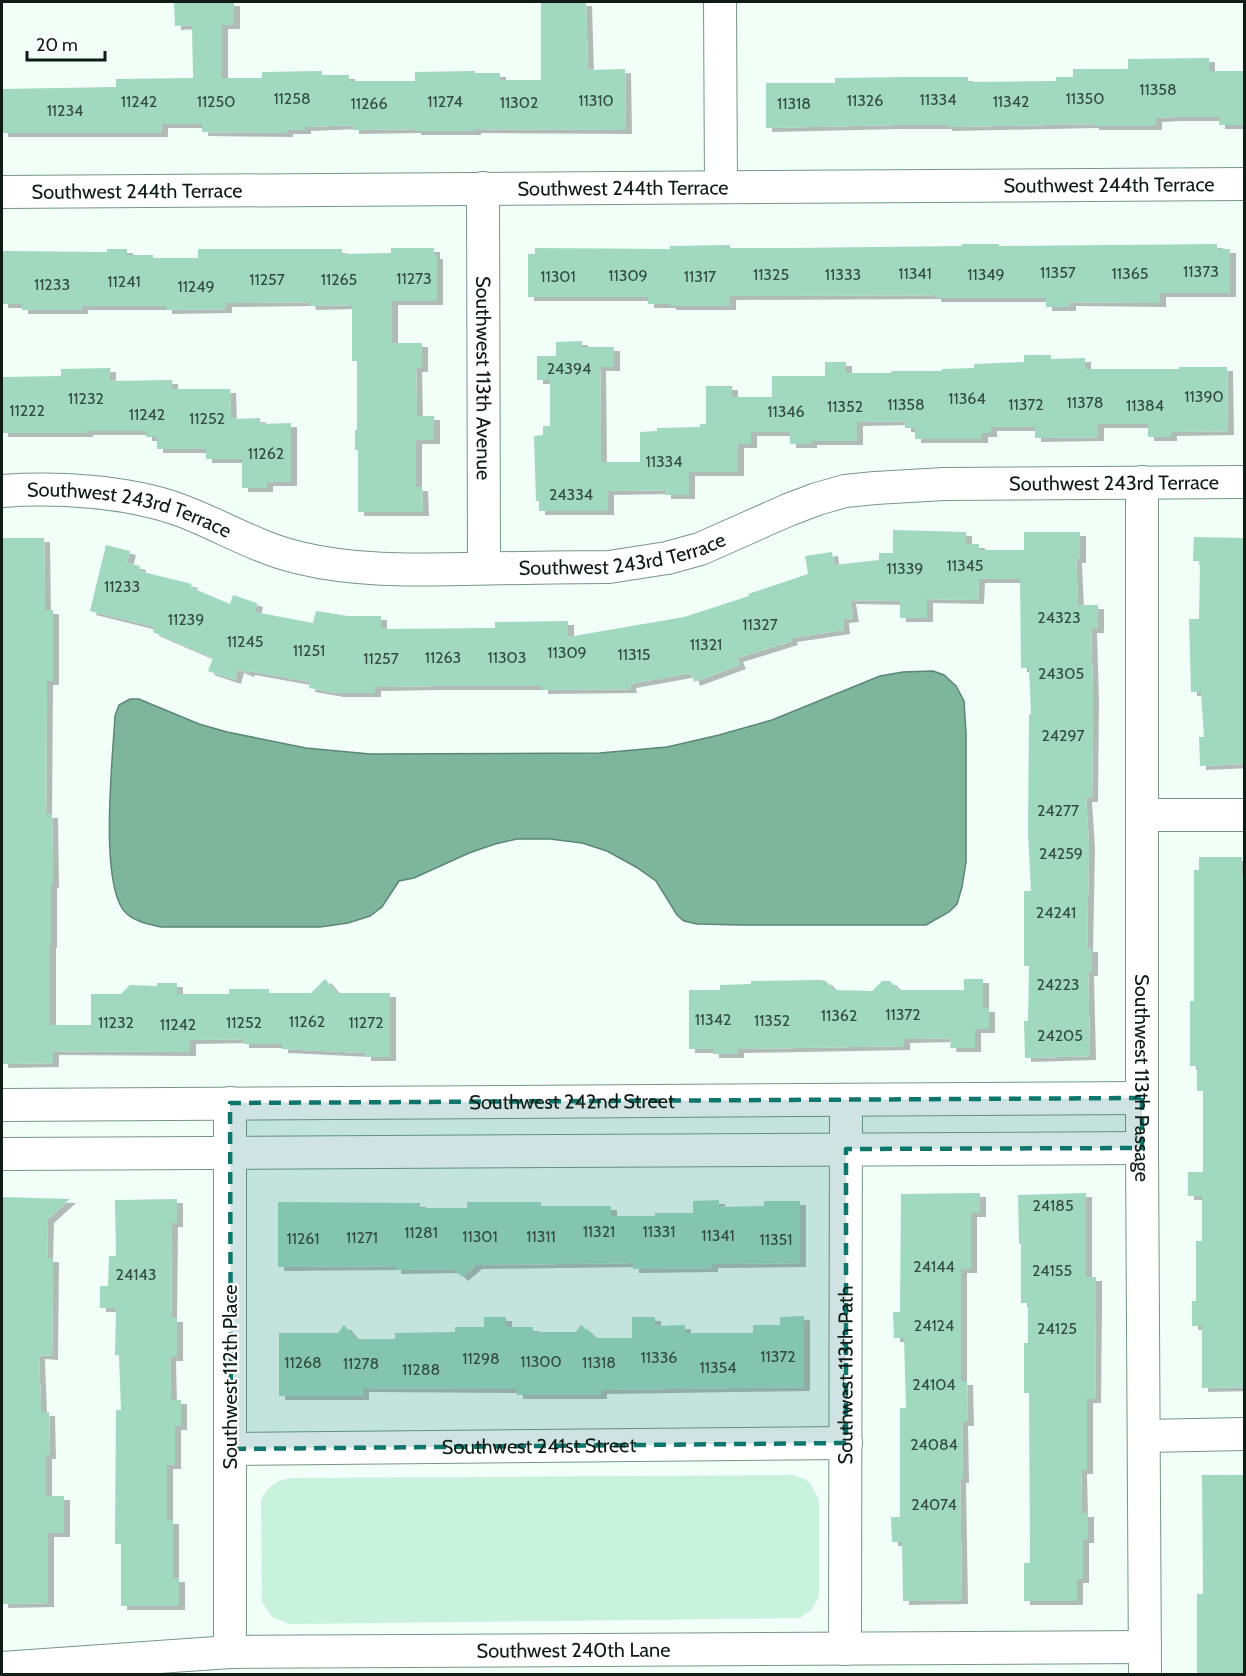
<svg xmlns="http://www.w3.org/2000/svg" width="1246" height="1676" viewBox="0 0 1246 1676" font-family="Cabin,sans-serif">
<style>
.green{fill:#c8f1de}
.water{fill:#7db59d;stroke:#5c8774;stroke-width:1.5}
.building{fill:#a0d9bf;filter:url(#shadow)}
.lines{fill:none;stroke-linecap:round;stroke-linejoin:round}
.minor-casing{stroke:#779688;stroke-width:34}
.minor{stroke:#fff;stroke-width:32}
.marked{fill:#0f766e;fill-opacity:0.2;stroke:#0f766e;stroke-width:4.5;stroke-dasharray:12 8;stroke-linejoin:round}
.labels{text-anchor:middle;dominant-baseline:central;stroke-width:4.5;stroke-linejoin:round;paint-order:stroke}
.number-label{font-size:16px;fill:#334b40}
.street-label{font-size:20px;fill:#0f1c16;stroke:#fff}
</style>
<defs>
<filter id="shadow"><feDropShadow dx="6" dy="4" stdDeviation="0" flood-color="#0004"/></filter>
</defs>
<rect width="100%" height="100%" fill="#f1fff8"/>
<!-- green -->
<path class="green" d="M793,1475L804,1479L810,1483L819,1499V1597L811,1610L800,1618L290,1624L272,1617L262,1602L261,1502C266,1485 280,1478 297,1478Z"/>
<!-- water -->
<path class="water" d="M933,671L944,675L956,686L964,701L966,733V862L962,887L957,904L949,912L926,925H742L697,924L684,921L677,915L656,881L636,867L607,851L582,843L550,839H517L495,844L469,853L414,878L399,881L382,907L370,916L348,923L320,927H161C149,924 136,922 127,914C98,889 113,756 115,716L119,705L130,699H139L199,724L227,732L306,748L370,754L600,753L667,747L719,735L772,720L880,676L903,672Z"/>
<!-- building -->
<path class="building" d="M174,2H234V25H222V78H262V72L322,71V75H349V81H415V72L475,71V73H500V80H541V2H586L588,70L625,69L626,130L475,129V131H415V129L353,130V125L305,127V130H287V133L202,132V124H162V133H2V89L116,87V79L193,78L192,25L175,26Z
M1209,58V71H1245V125H1219V117H1175L1156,118V126H1093V124L946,127V125H894L766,128V83H835V78L908,77H968V82L1056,81V77H1073V69H1128V59Z
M962,244H999V246L1217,244V249H1230V293H1160V303L1070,302V307H1046V298H935V295L730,296V306H670V304H648V297H528V254H535V248L670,249V246L730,245V248H790L962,246Z
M391,248H434V255H437V301H392V343H422V368H416L417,416H434V440H416V487H422L423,512H358V450H355V430H357V361H352V305L310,306L309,302L226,303V309L166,310V306H82V310H22V304H2V251L107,252V249H127V255H153V258H198V249H342V254L391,253Z
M582,341V347H614V367H600L601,462H640V432L657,431V428L700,427V424H706V386H732V397H772V376H825V362H846V373H891V371H942V369L974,368V364L1024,362V355H1051V359L1085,358V369H1179V367H1227L1228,431L1171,432V437H1148V424H1098V437L1035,438V427H991V433H982V439H915V428H905V421L857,422V441H811V444H790V432H751V444H738V472H689V495H665V490L608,491V511H539V501H536L534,436L543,435V426H550V380H537V356H556V342Z
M110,368V381L172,380V389H230L231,419L260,418V424L291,423V482H267V488H242V459H206V449H157V437H146V431H87V433H2V377L61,376V369Z
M893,530L966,532V544H979V550H1024V532H1080V559H1076L1078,605H1098V629H1091L1093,696L1092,798H1086L1089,844L1087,948H1092V972H1088L1090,1056L1025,1058L1024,1021H1028L1029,966H1024V891H1031L1028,833L1029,714H1031L1029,668H1021L1020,579H979L978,600L927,599V618H900V601L850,600L853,618L843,619L844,630L791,638L792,641L737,658L740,665L694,682L691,673L630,684L631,689L542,690V686H434L375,687V693H338L309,688L310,682L249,671L248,673L238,669L235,680L208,671L213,658L153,632L155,627L90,611L106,545L130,551L127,563L140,566L139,571L192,584L190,587L230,604L233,595L257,603L255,612L313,623L316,611L348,616H381V629L495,628V622L568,621V637L684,617L749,596L748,594L808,574L805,556L832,552L834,565L879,560V553H893Z
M1194,537L1245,538V764L1200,766L1199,737H1204L1201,692H1191L1189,619H1199L1200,561H1193Z
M2,538H44L45,610H53V681H47L46,814H52L53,884H51V944H50V1025H91V994H121L130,985L157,986V983H177V994H229V989H269V993H311L325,979L337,993H390V1057H365V1053L282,1049V1044H243V1039L190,1040V1052L53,1051V1063L2,1064Z
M1199,857H1242V876H1245V1387L1202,1388V1326H1192V1301H1196V1241H1202V1196H1188V1172H1203V1091H1197V1066H1190V1001H1194V870H1199Z
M964,979H983V1008H989V1029H975V1048H950L951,1038L904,1039V1046L738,1049V1054H713V1049H689V990H720V985L751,984V981L820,980L826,981L834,990L872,991L882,981H890L899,990H964Z
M980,1193V1213H971V1269H961V1381H967L968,1422H962L963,1479H960L962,1600L903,1601L902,1542H892L891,1517H900V1408H906L904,1338H894L893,1312H900L901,1194Z
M1086,1193V1277H1096V1303L1095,1399H1087V1470H1081L1082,1513H1088V1539H1083V1579H1077V1601H1024V1563H1030L1029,1393H1024V1343H1028V1303H1021V1244H1019L1018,1195Z
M2,1197L70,1199L48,1219L47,1258H53L52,1356L39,1355L41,1412H49L50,1455H46V1496H64V1533H48V1603L2,1604Z
M177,1199V1223H172L171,1318H177V1357H170L171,1400H181V1426H175V1465H167V1520H173V1578H179V1606H121V1544H115L116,1410H121L119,1355H115L116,1308H100V1286H108L109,1256H116L115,1200Z
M719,1200V1207L764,1206V1201H800V1263L712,1264V1268L633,1269V1263L476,1265L462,1277L454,1269L395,1270V1266L278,1267V1202L420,1203V1208H467V1202H541V1206H611V1216H655V1213H693V1201Z
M804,1316V1387L601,1390V1395H517V1389L363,1388V1396H279V1333H338L344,1325L356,1339H395V1333L455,1332V1327H484V1317H506V1327H533V1332H576L581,1325L596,1338H632V1317H655V1326L685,1325V1333H753V1325H780V1317Z
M1202,1475H1245V1674H1197V1594H1203Z"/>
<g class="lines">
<defs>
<g id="minor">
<path d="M720,2L721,186"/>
<path id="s1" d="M483,188L484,568"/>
<path id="s2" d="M2,192L1244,184"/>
<path id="s3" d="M1142,482V1148L1145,1674"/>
<path id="s4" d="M2,491C57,487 125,491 177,509C219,524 256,548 300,558C354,571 408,570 463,569C512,568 560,567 609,567L667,558L700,549L788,510L817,499L845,491L875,488L944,484L1244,482"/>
<path d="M1142,815H1244"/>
<path d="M230,1103V1652"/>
<path id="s5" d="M2,1105L1142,1098"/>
<path d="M2,1154L1142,1148"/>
<path d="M1145,1436L1244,1434"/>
<path id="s6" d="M231,1449L846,1443"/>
<path id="s7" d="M845,1649L846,1100"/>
<path id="s8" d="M2,1668L230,1652L1145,1647"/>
</g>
</defs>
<!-- minor casing -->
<use href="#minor" class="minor-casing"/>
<!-- minor -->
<use href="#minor" class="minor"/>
</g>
<!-- marked area -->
<path class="marked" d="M1142,1098V1148L846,1149V1443L231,1449L230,1103Z"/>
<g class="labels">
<!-- number labels -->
<g class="number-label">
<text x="1158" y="89">11358</text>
<text x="292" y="98">11258</text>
<text x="1085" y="98">11350</text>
<text x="938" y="99">11334</text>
<text x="596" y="100">11310</text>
<text x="865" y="100">11326</text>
<text x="139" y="101">11242</text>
<text x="216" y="101">11250</text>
<text x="445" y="101">11274</text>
<text x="1011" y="101">11342</text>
<text x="519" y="102">11302</text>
<text x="369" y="103">11266</text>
<text x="794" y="103">11318</text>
<text x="65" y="110">11234</text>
<text x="1201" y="271">11373</text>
<text x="1058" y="272">11357</text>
<text x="915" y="273">11341</text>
<text x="1130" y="273">11365</text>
<text x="771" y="274">11325</text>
<text x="843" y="274">11333</text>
<text x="986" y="274">11349</text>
<text x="628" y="275">11309</text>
<text x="558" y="276">11301</text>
<text x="700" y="276">11317</text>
<text x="414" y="278">11273</text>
<text x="267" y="279">11257</text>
<text x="339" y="279">11265</text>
<text x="124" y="281">11241</text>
<text x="52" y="284">11233</text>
<text x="196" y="286">11249</text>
<text x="569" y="368">24394</text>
<text x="1204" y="396">11390</text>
<text x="86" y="398">11232</text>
<text x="967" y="398">11364</text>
<text x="1085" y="402">11378</text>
<text x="906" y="404">11358</text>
<text x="1026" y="404">11372</text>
<text x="1145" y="405">11384</text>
<text x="845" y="406">11352</text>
<text x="27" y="410">11222</text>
<text x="786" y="411">11346</text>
<text x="147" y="414">11242</text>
<text x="207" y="418">11252</text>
<text x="266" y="453">11262</text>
<text x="664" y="461">11334</text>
<text x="571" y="494">24334</text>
<text x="965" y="565">11345</text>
<text x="905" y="568">11339</text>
<text x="122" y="586">11233</text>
<text x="1059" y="617">24323</text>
<text x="186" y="619">11239</text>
<text x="760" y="624">11327</text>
<text x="245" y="641">11245</text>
<text x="706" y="644">11321</text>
<text x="309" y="650">11251</text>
<text x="567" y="652">11309</text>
<text x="634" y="654">11315</text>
<text x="443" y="657">11263</text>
<text x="507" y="657">11303</text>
<text x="381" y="658">11257</text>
<text x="1061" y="673">24305</text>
<text x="1063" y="735">24297</text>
<text x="1058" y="810">24277</text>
<text x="1061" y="853">24259</text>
<text x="1056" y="912">24241</text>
<text x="1058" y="984">24223</text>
<text x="903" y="1014">11372</text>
<text x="839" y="1015">11362</text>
<text x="713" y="1019">11342</text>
<text x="772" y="1020">11352</text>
<text x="307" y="1021">11262</text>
<text x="116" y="1022">11232</text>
<text x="244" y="1022">11252</text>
<text x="366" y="1022">11272</text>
<text x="178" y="1024">11242</text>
<text x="1060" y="1035">24205</text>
<text x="1053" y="1205">24185</text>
<text x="599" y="1231">11321</text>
<text x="659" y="1231">11331</text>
<text x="421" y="1232">11281</text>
<text x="718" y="1235">11341</text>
<text x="480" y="1236">11301</text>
<text x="541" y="1236">11311</text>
<text x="362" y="1237">11271</text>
<text x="303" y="1238">11261</text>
<text x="776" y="1239">11351</text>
<text x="934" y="1266">24144</text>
<text x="1052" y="1270">24155</text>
<text x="136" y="1274">24143</text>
<text x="934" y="1325">24124</text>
<text x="1057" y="1328">24125</text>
<text x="778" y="1356">11372</text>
<text x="659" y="1357">11336</text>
<text x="481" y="1358">11298</text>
<text x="541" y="1361">11300</text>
<text x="303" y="1362">11268</text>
<text x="599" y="1362">11318</text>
<text x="361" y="1363">11278</text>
<text x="718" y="1367">11354</text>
<text x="421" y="1369">11288</text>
<text x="934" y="1384">24104</text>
<text x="934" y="1444">24084</text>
<text x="934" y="1504">24074</text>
</g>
<!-- street labels -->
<g class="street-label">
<text stroke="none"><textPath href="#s2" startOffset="1107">Southwest 244th Terrace</textPath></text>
<text stroke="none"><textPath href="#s2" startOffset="621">Southwest 244th Terrace</textPath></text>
<text stroke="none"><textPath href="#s2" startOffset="135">Southwest 244th Terrace</textPath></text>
<text stroke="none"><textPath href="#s1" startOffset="190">Southwest 113th Avenue</textPath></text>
<text stroke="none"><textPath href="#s4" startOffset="1138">Southwest 243rd Terrace</textPath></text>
<text stroke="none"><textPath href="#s4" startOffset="130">Southwest 243rd Terrace</textPath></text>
<text stroke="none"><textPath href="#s4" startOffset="634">Southwest 243rd Terrace</textPath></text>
<text stroke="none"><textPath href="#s3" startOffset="596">Southwest 113th Passage</textPath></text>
<text stroke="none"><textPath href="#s5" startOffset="570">Southwest 242nd Street</textPath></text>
<text stroke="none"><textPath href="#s7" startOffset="274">Southwest 113th Path</textPath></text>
<text transform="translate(230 1377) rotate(-90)">Southwest 112th Place</text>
<text stroke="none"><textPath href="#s6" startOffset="308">Southwest 241st Street</textPath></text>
<text stroke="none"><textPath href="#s8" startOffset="572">Southwest 240th Lane</textPath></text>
</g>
</g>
<!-- border -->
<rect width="1246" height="1676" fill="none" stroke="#0f1c16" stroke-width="6"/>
<!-- scale -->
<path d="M27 51v9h78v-9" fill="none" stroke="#0f1c16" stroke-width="3"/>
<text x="36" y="51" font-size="18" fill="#0f1c16" stroke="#ffffff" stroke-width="4.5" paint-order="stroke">20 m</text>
</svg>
